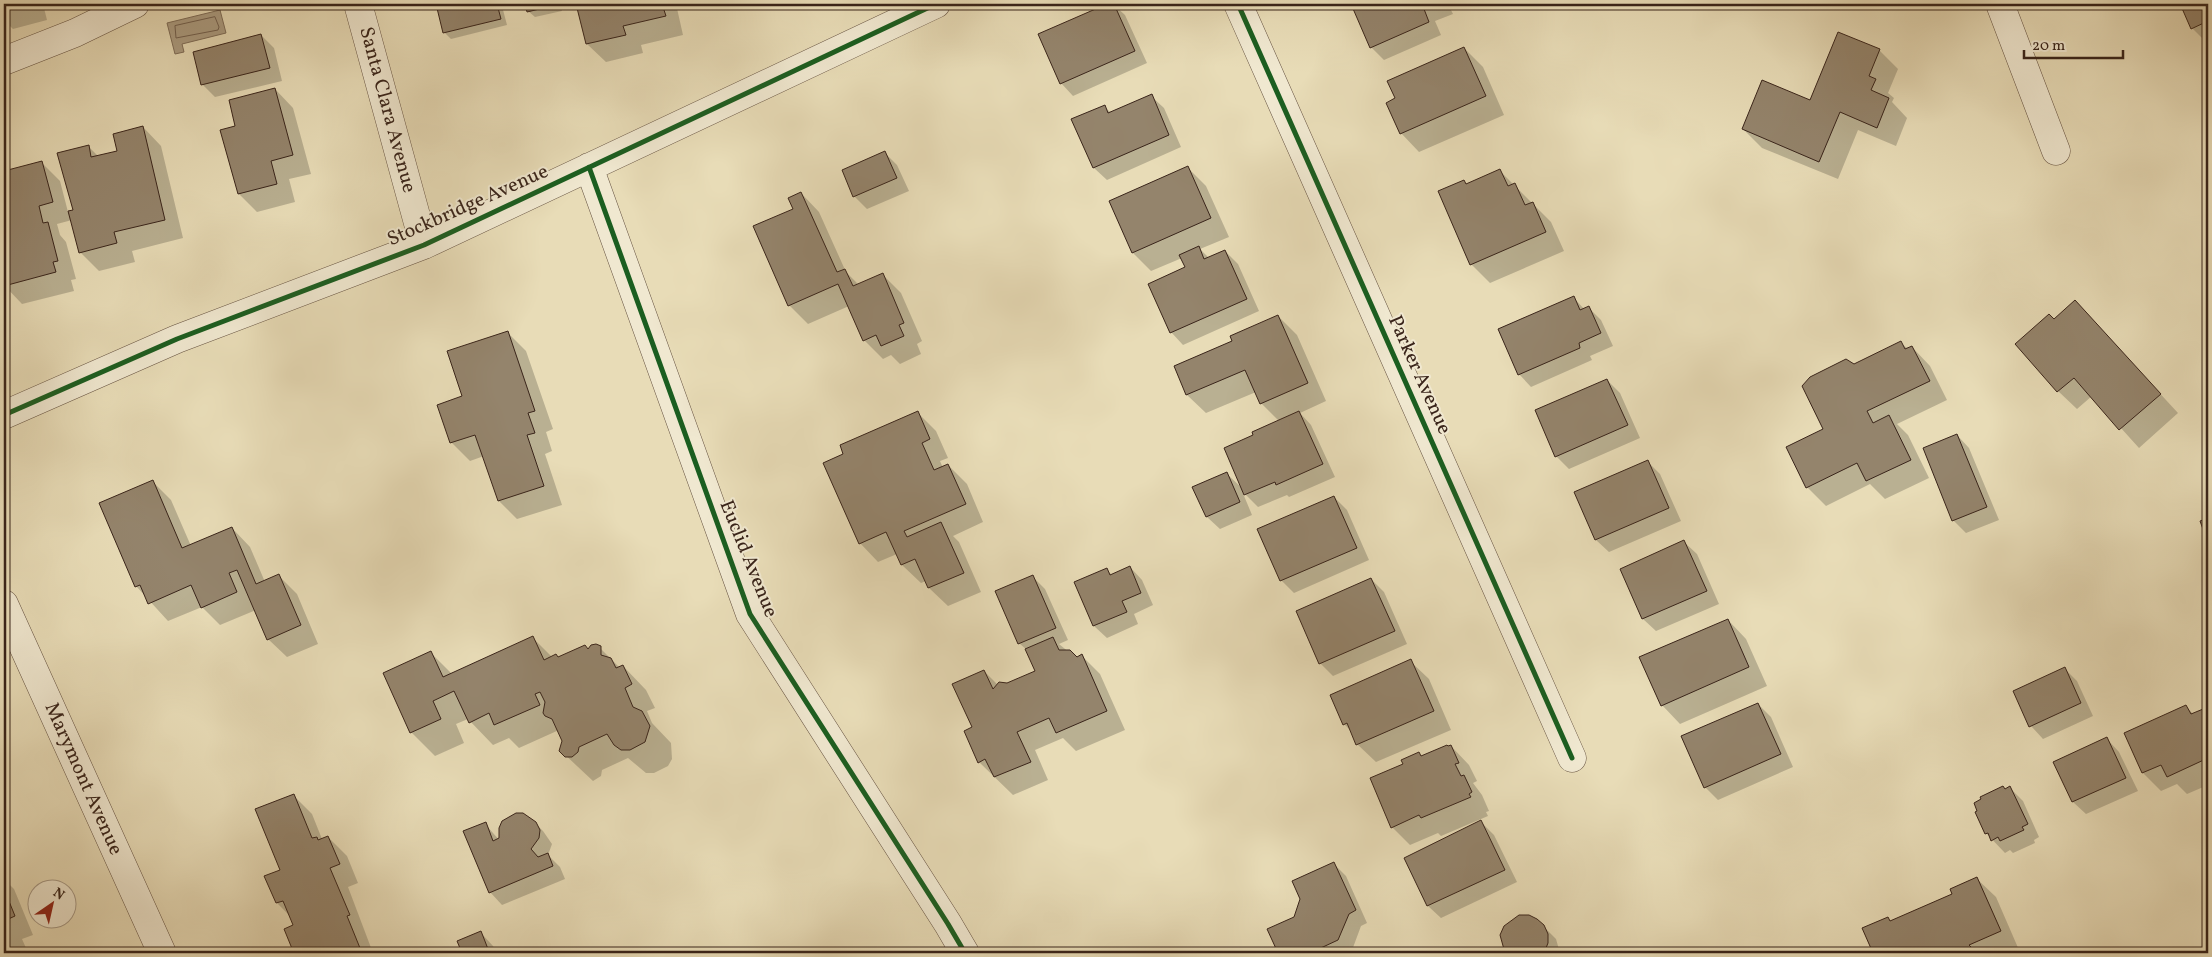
<svg xmlns="http://www.w3.org/2000/svg" width="2212" height="957" viewBox="0 0 2212 957" font-family="Vollkorn,serif">
<style>
.water{fill:#ac9d82;stroke:#7e6d58}
.shadow{fill:#0003}
.lines{fill:none;stroke-linecap:round;stroke-linejoin:round}
.shore{stroke:#72604e;stroke-width:1}
.building{fill:#94846c;stroke:#39241a}
.minor-casing{stroke:#655241;stroke-width:29}
.minor{stroke:#f0e8d0;stroke-width:28}
.cycleway-casing{stroke:#f0e8d0;stroke-width:8}
.cycleway{stroke:#1b5e20;stroke-width:5}
.labels{text-anchor:middle;dominant-baseline:central;stroke-width:4;stroke-linejoin:round;paint-order:stroke}
.street-label{font-size:20px;fill:#39241a;stroke:#f0e8d0}
</style>
<rect width="100%" height="100%" fill="#e8dcb7"/>
<filter id="stains"><feTurbulence type="fractalNoise" baseFrequency=".004" numOctaves="4"/><feColorMatrix values="0 0 0 0 .2 0 0 0 0 .09 0 0 0 0 .02 0 0 0 .5 -.17"/></filter>
<radialGradient id="worn" r=".72"><stop offset=".6" stop-color="#630" stop-opacity="0"/><stop offset="1" stop-color="#630" stop-opacity=".3"/></radialGradient>
<!-- water -->
<path class="water" d="M220,10L226,33L182,44L184,52L175,54L167,23Z"/>
<!-- shadow -->
<path class="shadow" d="M4,4H43L47,20L13,29L4,20Z
M437,4H512L502,6L507,25L451,39L444,32Z
M526,4H560L562,11L535,17L528,11Z
M578,4H676L683,35L641,45L643,53L606,62L587,44Z
M1110,4H1113L1125,15L1147,63L1073,96L1061,83L1040,35Z
M1352,4H1448L1453,14L1435,21L1441,35L1384,60L1371,47Z
M2190,4H2208V44L2192,28L2183,7Z
M261,35L274,48L282,81L215,97L203,85L194,53Z
M1464,48L1483,67L1504,115L1419,152L1401,133Z
M1879,50L1898,69L1888,93L1894,98L1892,102L1907,118L1896,146L1858,130L1838,179L1762,148L1743,129L1811,101Z
M275,89L293,108L311,174L289,179L295,202L257,212L239,194L237,127Z
M1151,96L1164,108L1181,147L1107,180L1094,168L1073,120L1104,106L1111,113Z
M143,127L161,146L183,238L132,251L135,262L99,271L80,252L72,220L57,224L60,235L66,242L76,279L71,280L74,291L22,304L4,285V173L42,163L60,181L68,212L74,211L88,146L99,157L119,151Z
M885,153L897,165L909,191L867,209L855,197L843,171Z
M1188,168L1206,186L1229,237L1200,249L1209,258L1225,251L1238,264L1259,311L1183,345L1171,332L1186,268L1182,258L1151,271L1133,253Z
M1500,171L1551,222L1564,251L1490,283L1471,264L1464,181L1468,185Z
M801,193L819,212L846,272L859,285L883,275L901,293L922,341L917,344L921,354L900,364L891,355L883,359L864,340L849,306L808,324L789,305L794,209Z
M1574,298L1584,309L1588,307L1601,320L1613,346L1590,356L1592,360L1531,387L1519,374Z
M1278,316L1297,335L1326,401L1300,413L1311,425L1335,477L1289,497L1287,495L1258,507L1242,491L1252,515L1220,529L1207,517L1194,487L1226,473L1243,489L1255,436L1279,421L1261,403L1256,392L1206,413L1187,395L1175,367L1233,341Z
M2054,320L2093,321L2178,413L2139,448L2092,396L2077,409L2058,391Z
M508,333L526,351L553,429L546,432L552,451L545,454L562,505L517,519L499,501L484,456L470,461L451,442L464,397Z
M1901,343L1908,349L1912,347L1930,366L1947,400L1897,424L1908,435L1929,478L1885,499L1870,484L1826,506L1807,487L1825,430L1854,365Z
M1607,380L1620,393L1640,438L1569,469L1556,456L1537,411Z
M918,413L936,431L948,458L940,461L943,468L948,465L967,484L983,522L953,536L959,542L981,592L948,606L929,588L926,581L921,583L902,565L897,554L878,562L860,543L845,454Z
M1957,435L1969,448L1999,520L1966,533L1953,520Z
M1647,461L1660,474L1681,521L1609,552L1596,540L1575,493Z
M152,481L171,500L191,546L232,528L250,547L265,582L279,576L297,594L318,644L287,657L268,639L256,610L220,625L202,607L168,621L136,586Z
M1334,497L1347,510L1369,560L1294,593L1281,580L1259,530Z
M1684,542L1697,554L1719,604L1656,631L1643,619L1621,569Z
M1130,567L1142,580L1153,605L1134,614L1138,624L1107,638L1094,626L1076,583L1107,570L1112,575Z
M1033,577L1045,589L1068,640L1059,644L1076,658L1082,656L1100,674L1125,730L1076,751L1063,738L1035,750L1048,780L1013,795L979,762L973,728L984,671L998,685L1007,684L1037,672L1028,651L1019,643Z
M1371,579L1384,592L1407,644L1333,676L1320,663Z
M1728,620L1746,639L1767,686L1680,724L1662,705Z
M533,638L552,657L558,658L598,646L620,668L623,666L646,690L655,708L647,711L652,723L671,743L672,759L668,766L654,773H646L628,758L602,770L601,776L593,781L561,751L563,740L559,730L519,748L509,738L493,745L468,719L456,724L464,743L435,756L411,732L431,653L452,674Z
M1410,661L1429,679L1451,730L1376,762L1357,744L1352,732L1344,724Z
M2065,669L2077,681L2093,716L2043,739L2031,726Z
M1758,704L1771,717L1793,767L1718,800L1705,787Z
M2186,706L2193,714L2208,708V785L2187,794L2177,784L2161,791L2143,773L2125,734Z
M2107,739L2119,752L2138,791L2086,814L2073,802L2055,763Z
M1451,746L1469,765L1477,781L1473,783L1482,795L1489,811L1486,812L1488,816L1441,836L1438,833L1410,845L1392,827L1405,764L1419,753L1422,757Z
M2010,788L2023,801L2039,837L2034,840L2035,843L2013,853L2010,850L2005,853L1986,833L2005,790Z
M293,795L312,814L322,839L328,837L347,856L358,883L348,887L373,953H297L294,951L286,930L294,926L290,916L277,903Z
M523,814L530,818L543,831L552,844L548,855L560,867L565,879L502,905L490,892L485,824L501,842L500,829L509,817Z
M1481,822L1494,835L1517,882L1441,918L1428,906L1405,859Z
M1334,864L1346,876L1367,923L1361,926L1351,953H1280L1269,929L1294,918Z
M4,879L14,889L33,935L22,939L26,948L18,951L20,953H4Z
M1977,879L1996,897L2019,950L2011,953H1874L1863,929L1888,918L1891,922L1953,894Z
M1519,917L1537,920L1556,939L1560,953H1506L1505,927Z
M481,933L493,946L497,953H463L459,942Z"/>
<g class="lines">
<!-- shore -->
<path class="shore" d="M215,17L219,27L218,30L176,38L175,26Z"/>
</g>
<!-- building -->
<path class="building" d="M436,4H497L501,19L443,33Z
M525,4H556V5L527,12Z
M576,4H662L666,16L623,26L626,35L586,44Z
M1107,4H1114L1135,51L1060,84L1038,34Z
M1351,4H1435L1424,9L1429,22L1370,48Z
M2187,4H2208V21L2191,29L2181,6Z
M1838,32L1880,49L1869,76L1876,79L1871,90L1889,98L1877,128L1840,112L1819,162L1742,129L1762,80L1810,100Z
M261,34L270,68L201,85L193,52Z
M1464,47L1486,96L1400,134L1386,103L1395,98L1387,81Z
M275,88L293,155L271,161L277,184L238,194L220,130L235,126L229,100Z
M1152,94L1169,135L1093,168L1071,119L1105,105L1108,113Z
M143,126L165,220L114,232L117,243L79,253L68,211L73,210L57,153L89,145L91,157L117,151L113,134Z
M885,151L897,178L853,197L842,170Z
M42,161L53,202L39,206L43,223L48,222L58,261L53,262L56,272L4,286V171Z
M1188,166L1211,218L1132,253L1109,201Z
M1500,169L1508,186L1515,183L1525,205L1533,202L1546,232L1470,265L1438,191L1464,180L1466,184Z
M801,192L837,272L845,269L853,286L883,273L904,323L899,325L904,336L881,346L876,335L863,341L838,284L788,306L753,226L793,209L788,198Z
M1199,246L1204,259L1225,250L1247,299L1170,333L1148,284L1185,267L1179,255Z
M1574,296L1580,310L1589,306L1601,333L1579,343L1580,348L1518,375L1498,329Z
M2075,300L2161,394L2119,430L2074,378L2057,392L2015,344L2049,314L2054,319Z
M1278,315L1308,383L1260,404L1245,370L1186,395L1174,366L1232,341L1230,336Z
M508,331L535,411L528,413L535,433L527,435L544,486L498,501L475,435L450,443L437,405L462,396L447,351Z
M1901,341L1905,349L1912,346L1930,381L1867,411L1873,423L1889,415L1911,460L1866,481L1857,463L1806,488L1786,447L1823,429L1802,386L1810,377L1846,359L1854,364Z
M1607,379L1628,425L1555,457L1535,410Z
M918,411L930,439L922,443L934,470L948,464L966,504L904,531L907,537L941,522L964,573L928,588L915,559L901,565L886,532L859,544L823,463L843,454L840,445Z
M1299,411L1323,464L1276,485L1275,482L1244,495L1224,448L1253,435L1252,432Z
M1957,434L1987,507L1952,521L1923,448Z
M1648,460L1669,508L1595,540L1574,492Z
M1227,472L1240,502L1206,517L1192,487Z
M153,480L182,548L232,527L256,584L279,574L301,625L267,640L237,570L229,573L237,592L201,608L191,585L148,604L140,585L135,587L99,503Z
M1334,496L1357,548L1280,581L1257,529Z
M2208,518V543L2200,521Z
M1684,540L1707,591L1642,619L1620,569Z
M1130,566L1141,593L1122,601L1127,612L1093,626L1074,582L1107,568L1110,575Z
M1033,575L1056,628L1018,644L995,591Z
M1371,578L1395,631L1319,664L1296,611Z
M1728,619L1749,667L1661,706L1639,657Z
M533,636L544,660L556,654L558,657L585,645L588,649L591,645L596,644L601,646V655L611,658L616,668L623,665L632,684L625,688L633,707L642,711L650,726L645,742L630,750H621L614,745L607,734L579,747L578,752L572,757H565L559,751L562,741L552,719L545,716L543,713L545,702L540,692L535,694L540,705L494,725L489,713L469,723L454,691L433,701L441,719L410,733L383,673L431,651L443,677Z
M1053,637L1059,650H1070L1077,657L1082,654L1107,711L1056,733L1049,718L1017,732L1031,762L994,777L985,759L978,763L964,731L972,727L952,684L984,670L993,689L999,682L1007,683L1035,671L1025,649Z
M1411,659L1434,711L1356,745L1347,723L1343,725L1330,695Z
M2065,667L2081,703L2029,727L2013,691Z
M1758,703L1781,754L1704,788L1681,736Z
M2186,705L2191,714L2208,707V758L2167,777L2161,765L2142,773L2124,733Z
M2107,737L2126,778L2072,802L2053,762Z
M1447,745L1448,746L1451,745L1459,763L1455,764L1461,776L1464,775L1472,792L1469,794L1471,797L1421,818L1419,815L1391,828L1370,778L1403,764L1401,760L1419,752L1421,756Z
M2003,786L2005,789L2010,786L2028,824L2022,827L2024,830L2000,841L1998,837L1991,841L1988,833L1985,834L1975,812L1977,811L1974,803L1981,799L1980,797Z
M294,794L312,838L317,837L318,840L328,836L340,864L330,868L350,915L347,916L362,953H305L302,948L293,951L284,929L293,925L283,901L276,903L264,876L280,870L255,809Z
M516,813H523L536,822L540,830L539,838L531,849L538,857L548,853L553,866L489,893L463,831L486,822L493,841L499,838V828L502,821Z
M1481,820L1505,870L1427,906L1404,858Z
M1334,862L1356,910L1349,914L1338,940L1310,953H1278L1267,929L1294,917L1300,899L1292,881Z
M1977,877L2001,931L1969,945L1977,953H1873L1862,928L1888,917L1890,921L1952,894L1950,889Z
M4,889L15,916L4,921L8,930L4,931Z
M1519,915H1529L1537,919L1544,925L1548,934V943L1544,953H1505L1500,935L1504,926Z
M481,931L488,949L492,948L494,953H462L457,941Z"/>
<g class="lines">
<defs>
<path id="minor" d="M358,4L424,245
M1238,4L1572,758
M2000,4L2056,151
M4,61L75,33L135,4
M589,167L750,614L948,924L965,953
M4,415L177,339L424,245L936,4
M4,604L162,953"/>
</defs>
<!-- minor casing -->
<use href="#minor" class="minor-casing"/>
<!-- minor -->
<use href="#minor" class="minor"/>
<defs>
<path id="cycleway" d="M1238,4L1572,758
M589,167L750,614L948,924L965,953
M4,415L177,339L424,245L936,4"/>
</defs>
<!-- cycleway casing -->
<use href="#cycleway" class="cycleway-casing"/>
<!-- cycleway -->
<use href="#cycleway" class="cycleway"/>
</g>
<g class="labels">
<!-- street labels -->
<g class="street-label">
<text transform="translate(387 110) rotate(75)">Santa Clara Avenue</text>
<text transform="translate(468 206) rotate(-24)">Stockbridge Avenue</text>
<text transform="translate(1419 375) rotate(66)">Parker Avenue</text>
<text transform="translate(748 559) rotate(68)">Euclid Avenue</text>
<text transform="translate(83 779) rotate(66)">Marymont Avenue</text>
</g>
</g>
<!-- margin -->
<rect width="2212" height="957" fill="none" stroke="#e8dcb7" stroke-width="20"/>
<rect x="5" y="5" width="2202" height="947" fill="none" stroke="#39241a" stroke-width="2.5"/>
<rect x="10" y="10" width="2192" height="937" fill="none" stroke="#39241a"/>
<!-- north arrow -->
<g transform="translate(52 904) rotate(34)"><circle r="24" fill="#f0e8d0" stroke="#a79a87"/>
<path d="M0-4L9 19L0 12L-9 19Z" fill="#8f2418"/>
<text y="-8" font-size="14" font-weight="bold" text-anchor="middle" fill="#39241a">N</text>
</g>
<!-- scale -->
<path d="M2024 50v8h99v-8" fill="none" stroke="#39241a" stroke-width="2.5"/>
<text x="2032" y="50" font-size="15" fill="#39241a" stroke="#f0e8d0" stroke-width="4" paint-order="stroke">20 m</text>
<rect width="100%" height="100%" filter="url(#stains)"/>
<rect width="100%" height="100%" fill="url(#worn)"/>
</svg>
